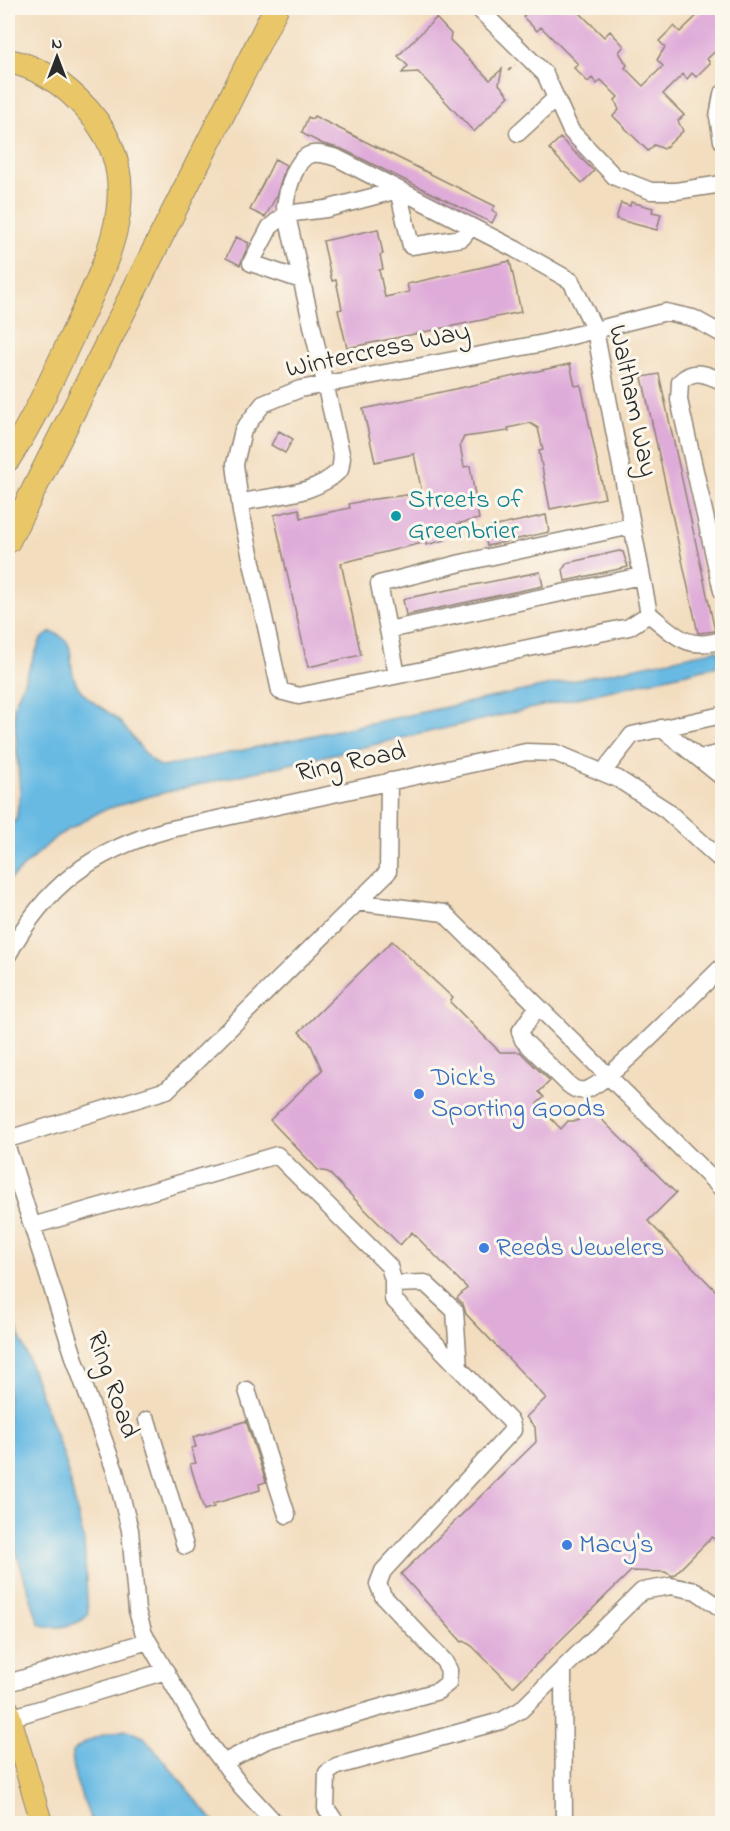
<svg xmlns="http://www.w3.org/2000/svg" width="730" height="1831" viewBox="0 0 730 1831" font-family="'Indie Flower',sans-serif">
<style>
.water{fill:#67bae3;stroke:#497287;stroke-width:1.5}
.building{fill:#dfacd9}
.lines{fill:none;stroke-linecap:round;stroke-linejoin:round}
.minor-casing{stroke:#8f8475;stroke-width:19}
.major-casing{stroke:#8f8475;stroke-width:23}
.highway-casing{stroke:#8f8475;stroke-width:26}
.path{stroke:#8f8475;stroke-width:2;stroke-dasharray:4.5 4.5;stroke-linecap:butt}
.minor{stroke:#fff;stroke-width:16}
.major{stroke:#e9c769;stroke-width:21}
.highway{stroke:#e9c769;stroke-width:24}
.culture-dot{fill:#0f9aa8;stroke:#fbf7ec;stroke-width:2}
.shop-dot{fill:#3f7fe0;stroke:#fbf7ec;stroke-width:2}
.labels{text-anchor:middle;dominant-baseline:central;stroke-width:6;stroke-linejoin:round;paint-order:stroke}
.street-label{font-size:27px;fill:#2b2b2b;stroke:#fbf7ec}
.culture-label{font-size:27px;fill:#0d838f;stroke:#fbf7ec;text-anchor:start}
.shop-label{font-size:27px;fill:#366cbe;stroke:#fbf7ec;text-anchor:start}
</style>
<rect width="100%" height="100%" fill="#fbf7ec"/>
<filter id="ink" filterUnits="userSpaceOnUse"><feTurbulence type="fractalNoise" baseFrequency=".0167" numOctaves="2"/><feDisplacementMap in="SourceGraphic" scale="12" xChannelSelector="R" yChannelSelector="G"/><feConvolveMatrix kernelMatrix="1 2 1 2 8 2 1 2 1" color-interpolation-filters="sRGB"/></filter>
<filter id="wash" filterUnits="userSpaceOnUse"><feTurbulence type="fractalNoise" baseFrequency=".008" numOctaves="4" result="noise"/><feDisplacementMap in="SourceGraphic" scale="24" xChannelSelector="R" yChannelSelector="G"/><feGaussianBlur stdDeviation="1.35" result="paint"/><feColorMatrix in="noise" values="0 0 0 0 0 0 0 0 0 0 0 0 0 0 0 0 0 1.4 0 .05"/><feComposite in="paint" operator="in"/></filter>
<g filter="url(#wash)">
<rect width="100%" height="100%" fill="#f3ddbf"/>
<!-- water -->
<path class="water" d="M51,632C80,641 66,660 75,681C84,701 105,707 119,721C132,734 147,762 163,767L717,650L721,658L717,666L158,794L103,810L57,836L8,881V825L16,820L20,793L14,706L41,639Z
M8,1305L65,1460L84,1542L88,1615C77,1627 53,1630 39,1624L8,1526Z
M127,1730L144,1737L215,1823H92L75,1778L72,1753C85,1738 107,1733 127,1730Z"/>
<g id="blocks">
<!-- building -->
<path class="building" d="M521,8H575L604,37L610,31L624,46L619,52L627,65L625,68L643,86L663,66L657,60L665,47L659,41L674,26L680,32L705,8H723V44L707,59L710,63L696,77L692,73L687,79L683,74L663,94L684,115L678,121L683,131L664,149L654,145L648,151L613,116L619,110L615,100L618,97L601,80L597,84L592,78L588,82L574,68L578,64L541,27L537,31L523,17L526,13Z
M436,18L451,34L450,40L490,80L502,69L499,84L509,96L474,132L418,72L402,73L408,66L398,56Z
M314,116L495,206L492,210L497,213L492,223L342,149L323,144L305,135L302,132L308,117L312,119Z
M560,138L594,171L582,183L549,149Z
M275,159L286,165L276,197L265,217L250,210Z
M631,202L653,208L652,212L661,214L657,230L616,219L621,203L630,206Z
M378,229L383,254L380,255L383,269L379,270L385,297L409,292L407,284L510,261L521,312L347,348L338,310L342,309L336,280L332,281L323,241Z
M236,237L249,243L240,265L226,258Z
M570,364L575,386L581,385L605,498L550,509L539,451L543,450L538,428L530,423L508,428L509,431L464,437L460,445L464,467L470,466L479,519L451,525L453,533L444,535L445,540L426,545V542L341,563L361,655L308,667L274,515L299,509L301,518L350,508L349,504L367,500L422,493L414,454L375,462L363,409Z
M659,374L715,631L708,632L698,633L642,377Z
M279,431L293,439L285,453L271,445Z
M546,515L549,532L487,546L483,529Z
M619,551L623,552L628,567L565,581L563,569L567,563Z
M540,572L543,586L406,615L403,600L407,598Z
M392,941L453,998L450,1002L500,1052H520L550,1081L539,1092L544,1097L537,1104L561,1129L568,1121H577L590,1108L676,1193L648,1221L716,1291L723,1285V1547L712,1537L673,1576L665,1572L631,1571L513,1687L472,1646L464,1641L462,1642L401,1574L536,1442L535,1427L526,1417L546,1398L466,1314L463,1304L457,1298L467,1288L412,1232L400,1245L328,1172L318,1170L270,1120L322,1070L310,1043L299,1032Z
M246,1421L266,1482L259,1484L260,1490L213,1504L214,1507L204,1510L190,1464L196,1463L191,1448L196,1447L193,1437Z"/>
</g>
</g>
<g filter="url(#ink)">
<use href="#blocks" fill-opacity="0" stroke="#8f8475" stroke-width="1.5"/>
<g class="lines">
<defs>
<path id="minor" d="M478,8L545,74L571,131L615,177L651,191H676L722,184
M722,94L718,117L722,141
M518,133L556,98
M301,280L251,263L270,227L286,214L326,209L398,190L411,246L462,238L471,227
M722,381C705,374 694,368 680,382L679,400L722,591
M240,503C276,494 312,497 340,470L342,458L285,207C287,192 295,156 313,154C321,153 330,156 337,158L515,249L571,281L595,330L649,614
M649,614L629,627L299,696L280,691L241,512L235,464L243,430L263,404L300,389L544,343L666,312L693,318L722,334
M649,614C675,635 687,651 722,640
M388,630L641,576
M397,675L379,584L461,563L632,526
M661,728L722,777
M699,758L722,753
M603,772L632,735L722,715
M357,902L444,913L722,1189
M8,955C45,886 92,851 167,830L526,752L556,753L618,779L666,810L722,861
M538,1006L520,1032L523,1040L568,1084C574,1089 577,1091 585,1090C606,1087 700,987 722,967
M8,1139L167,1090L388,872L389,781
M8,1150L76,1363L115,1471L130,1530L137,1611L144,1634L203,1736L240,1785L276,1824
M32,1226L277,1155L389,1266L393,1280V1299L511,1422L513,1430L383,1571L378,1584L383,1596L444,1661L449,1670L448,1683L438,1691L267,1740L223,1763
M393,1284L425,1283L455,1311L459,1368
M247,1390L287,1515
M147,1420L185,1546
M563,1669L564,1824
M8,1683L148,1641
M10,1718L166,1671
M337,1824L326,1808L327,1773L337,1766L501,1721L521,1710L642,1591L671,1586L696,1591L722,1609"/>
<path id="major" d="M8,1709L42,1824"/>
<path id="highway" d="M8,61C35,66 58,80 78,100C155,174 109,258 71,338C52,379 33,421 8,459
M8,541L276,8"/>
</defs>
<!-- minor casing -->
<use href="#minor" class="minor-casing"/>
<!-- major casing -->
<use href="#major" class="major-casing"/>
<!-- highway casing -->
<use href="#highway" class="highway-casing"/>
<!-- path -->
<path class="path" d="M508,71L515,65"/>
<!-- minor -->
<use href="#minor" class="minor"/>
<!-- major -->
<use href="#major" class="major"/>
<!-- highway -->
<use href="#highway" class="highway"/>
</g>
</g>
<!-- markers -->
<circle class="culture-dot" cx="396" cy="516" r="6"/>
<g class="shop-dot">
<circle cx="419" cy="1094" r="6"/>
<circle cx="484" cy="1248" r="6"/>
<circle cx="567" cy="1545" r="6"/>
</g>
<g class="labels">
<!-- street labels -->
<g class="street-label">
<text transform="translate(378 351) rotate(-12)">Wintercress Way</text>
<text transform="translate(632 401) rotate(78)">Waltham Way</text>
<text transform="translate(351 763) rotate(-12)">Ring Road</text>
<text transform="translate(112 1385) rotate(71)">Ring Road</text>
</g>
<!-- culture labels -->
<g class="culture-label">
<text x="408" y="500">Streets of<tspan x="408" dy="31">Greenbrier</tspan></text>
</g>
<!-- shop labels -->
<g class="shop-label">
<text x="431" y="1078">Dick's<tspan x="431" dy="31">Sporting Goods</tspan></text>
<text x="496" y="1248">Reeds Jewelers</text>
<text x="579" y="1545">Macy's</text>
</g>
</g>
<!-- margin -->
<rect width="730" height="1831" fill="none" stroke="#fbf7ec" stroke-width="30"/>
<!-- north arrow -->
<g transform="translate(57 57)" stroke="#fbf7ec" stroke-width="4.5" paint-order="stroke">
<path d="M0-4.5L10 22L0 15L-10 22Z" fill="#2b2b2b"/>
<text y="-9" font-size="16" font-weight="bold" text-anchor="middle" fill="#2b2b2b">N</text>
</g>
</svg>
